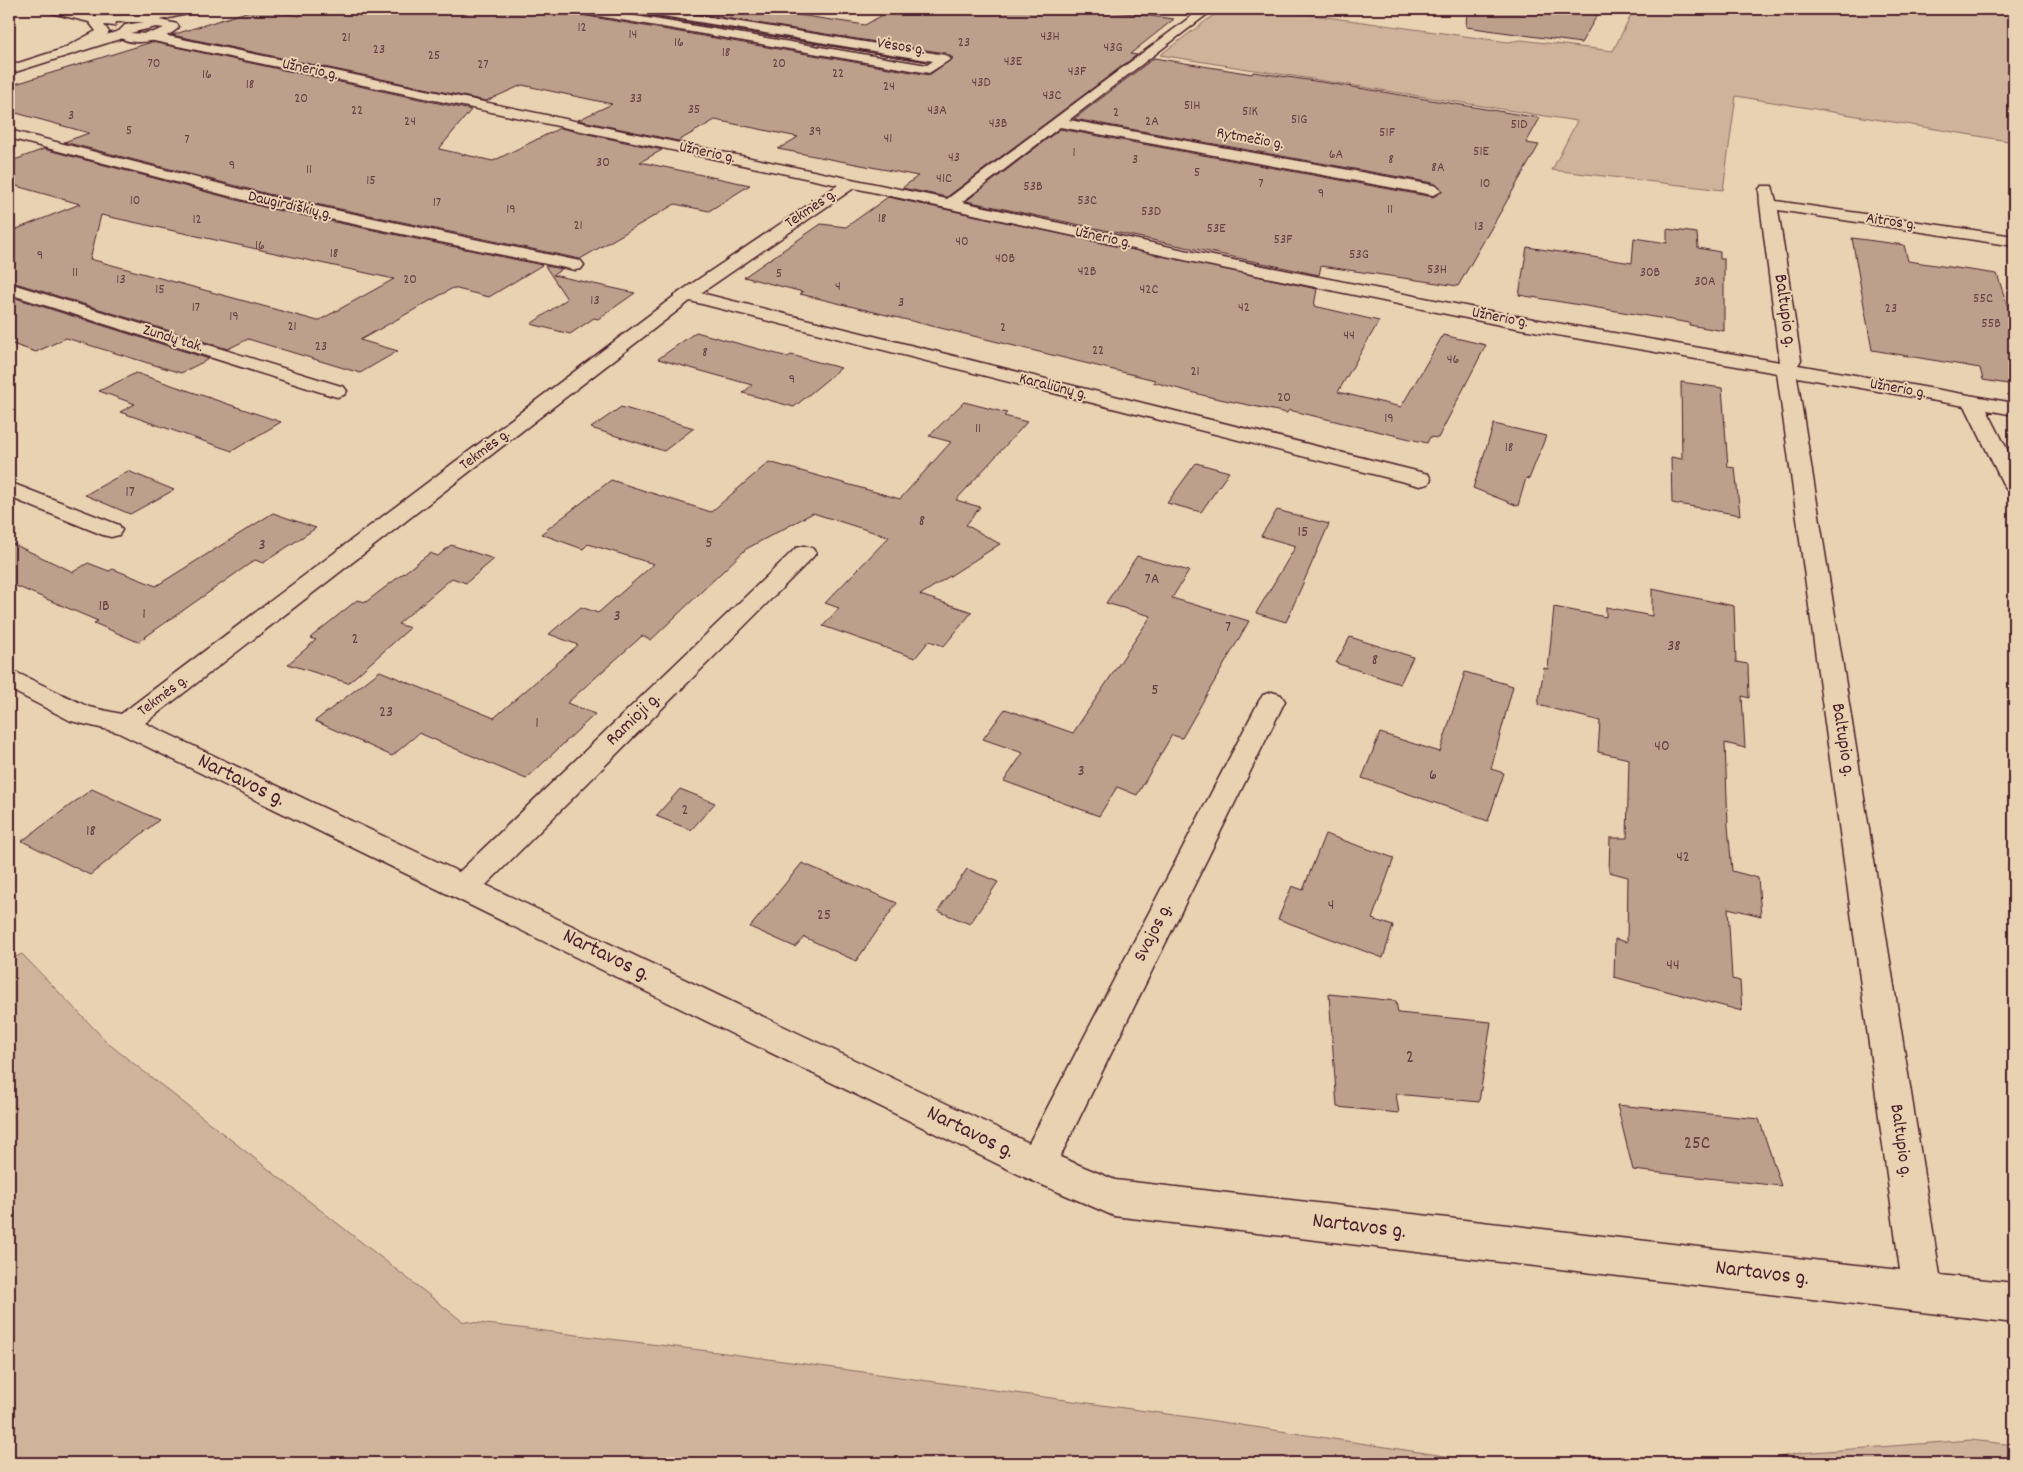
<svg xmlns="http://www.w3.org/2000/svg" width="2023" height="1472" viewBox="0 0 2023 1472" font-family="Dekko,sans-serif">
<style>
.green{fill:#cfb49b;stroke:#8c6a63}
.building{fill:#bca08c;stroke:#4a1f2b;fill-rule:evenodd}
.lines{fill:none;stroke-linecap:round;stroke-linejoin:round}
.street-casing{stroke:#4a1f2b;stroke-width:3}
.secondary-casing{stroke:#4a1f2b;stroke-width:3}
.street{fill:#e9d2b1;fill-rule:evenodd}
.secondary{fill:#e9d2b1;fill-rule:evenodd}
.labels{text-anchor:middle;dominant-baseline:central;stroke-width:4;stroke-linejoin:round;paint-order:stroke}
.far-number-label{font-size:14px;fill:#663f43}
.far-street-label{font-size:16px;fill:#4a1f2b;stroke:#e9d2b1}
.number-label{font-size:16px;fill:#663f43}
.street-label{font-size:19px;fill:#4a1f2b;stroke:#e9d2b1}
.near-number-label{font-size:19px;fill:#663f43}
.near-street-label{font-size:22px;fill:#4a1f2b;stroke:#e9d2b1}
</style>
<rect width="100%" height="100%" fill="#e9d2b1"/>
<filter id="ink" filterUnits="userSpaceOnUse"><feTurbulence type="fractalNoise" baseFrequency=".02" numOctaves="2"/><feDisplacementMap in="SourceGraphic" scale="10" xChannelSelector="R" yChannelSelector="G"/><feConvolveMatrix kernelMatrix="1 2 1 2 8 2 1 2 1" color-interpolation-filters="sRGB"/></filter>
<g filter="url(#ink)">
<!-- green -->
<path class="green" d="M1222,9H1268L1508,42L1521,40L1613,51L1634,9H2014V142L1736,96L1723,190L1552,170L1577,121L1160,55Z
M22,954L110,1045L462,1321L725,1353L1182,1416L1491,1463H9V960Z
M1971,1440L2014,1445V1463H1752L1800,1453Z"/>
<!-- building -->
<path class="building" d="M256,9L300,16V9H567L575,14L929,75L953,58L945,53L669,9H759L865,25L893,9H1094L1174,19L1130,54L1137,55L947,197L902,188L918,176L778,149L798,137L715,120L678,141L578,120L612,104L522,85L486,101L172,35Z
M604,9H631L639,14L928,62Z
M1467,9H1558L1598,14L1581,43L1466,27Z
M152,42L471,110L439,149L493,161L560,128L662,150L640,162L750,185L709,211L675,204L580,259L268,194L64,142L89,133L9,111V86Z
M1154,58L1252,74L1253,72L1328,83L1540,118L1526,143L1539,145L1458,286L1321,266L1319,275L966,201L1060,129L1433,197L1442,191L1439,186L1433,183L1074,119Z
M44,149L267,208L542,265L489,297L453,288L360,340L398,351L360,373L248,339L228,349L9,281V232L80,204L9,184V162ZM101,215L394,279L318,321L90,259Z
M888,197L1317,289L1314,306L1379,321L1338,392L1401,407L1443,335L1486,345L1438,438L1430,437L1427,443L1289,410L1287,413L1210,397L1153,382L1155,380L800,294L803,292L744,277L821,224L846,227Z
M1667,229L1697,233L1698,248L1720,252V259H1724V331L1689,325L1690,323L1519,295L1527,247L1632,263L1634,238L1667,243Z
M1852,238L1904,245L1908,261L1997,274L2014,326V385L1983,380L1980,368L1872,350Z
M545,266L562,269L553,275L635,293L598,319L594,318L570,334L531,324L567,299Z
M9,296L209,359L181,373L66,338L36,352L9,343Z
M696,332L788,357L791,355L841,368L794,407L743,393L752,385L658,359Z
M136,373L281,422L232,451L120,412L135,404L99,391Z
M1681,382L1722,388L1728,467L1735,468L1740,515L1672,503L1671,457L1682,459Z
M964,402L1007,413L1004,416L1027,422L956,500L980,507L966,525L1000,544L920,595L972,612L944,646L929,641L915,658L823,626L839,608L825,603L889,537L813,513L746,549L651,640L642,636L567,703L595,714L526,779L419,733L392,756L315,721L380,671L494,718L578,645L549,634L581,607L598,613L654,564L588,544L583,549L541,534L611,480L711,512L769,462L900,499L951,442L929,436Z
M621,407L694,428L664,451L591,428Z
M1494,424L1546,436L1529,479L1526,478L1518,506L1473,488Z
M1196,463L1229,472L1201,512L1167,503Z
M128,471L174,490L130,514L85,495Z
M1277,510L1329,524L1286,622L1256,613L1296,546L1261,536Z
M273,513L316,528L263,563L255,560L138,642L94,623L98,621L9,583V542L73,572L88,563L109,571L113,569L156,586Z
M451,545L494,559L466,583L452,578L398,624L410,628L348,683L288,664L316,640L310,638L357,600L366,602L430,553L438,556Z
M1137,556L1189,571L1172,598L1249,621L1182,738L1172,735L1137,795L1117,787L1099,816L1004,781L1023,753L983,739L1005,709L1073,733L1151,616L1106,603Z
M1652,589L1734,606L1736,662L1748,664L1749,698L1742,696L1745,748L1725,743L1728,826L1732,871L1758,878L1761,916L1728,908L1732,979L1740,981L1742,1011L1614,977L1615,939L1627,942L1628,877L1609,872L1610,838H1627L1629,759L1598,752L1600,721L1538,705L1544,668L1548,669L1554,607L1606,617V607L1652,616Z
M1350,637L1413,657L1400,684L1336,663Z
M1465,672L1513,686L1491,769L1504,773L1488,821L1362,778L1380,733L1440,752Z
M92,789L159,820L90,875L22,841Z
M680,789L715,803L691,830L656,816Z
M1325,834L1394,858L1372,919L1393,926L1383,958L1278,919L1292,886L1303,890Z
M802,863L897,903L856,961L804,937L795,947L750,927Z
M967,869L998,882L970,924L938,911Z
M1329,994L1396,1001L1398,1013L1491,1022L1479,1102L1396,1094L1399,1113L1337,1107Z
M1617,1105L1759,1119L1781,1186L1633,1170Z"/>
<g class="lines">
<defs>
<path id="street" d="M569,9H594L927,65L933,61L639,12L633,9H659L945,55L951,59L929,73L575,12Z
M1201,9H1214L1069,120L1433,185L1438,187L1441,190L1438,193L1433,195L1060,127L962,202L1198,253L1505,314L1780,362L1760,204L1759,189L1762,186H1772L1776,201L2014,236V246L1778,210L1801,360L1798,365L2014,403V415L1987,410L2014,463V491L2006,489L2003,484L1965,406L1797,377L1940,1275L2014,1283V1323L1114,1216L1024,1177L117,732L71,721L9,689V669L89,707L121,714L681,291L838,185L149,40L145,39L143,36L145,33L149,32L947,199ZM854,188L1198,263L1505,326L1777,373L1900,1270L1115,1180L1060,1157L1285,701L1281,695L1272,692L1263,695L1259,701L1029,1143L486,885L812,558L816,553L812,548L804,546L796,548L459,872L145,723L690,301L1420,486L1428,484L1431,479L1428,474L701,293Z
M122,30L128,34L126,37L9,74V66Z
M9,130L268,196L575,260L581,261L584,265L581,269L575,270L267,206L9,138Z
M9,283L344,387L347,391L344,395L337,397L330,395L9,294Z
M9,482L119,525L122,530L119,535L111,537L103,535L9,497Z"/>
<path id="secondary" d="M41,9H62L93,16L154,14L182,9H203L201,11L160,20L177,24L179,27C167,41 129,49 116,34L125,25L144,22H116L115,26L104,25L109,32L107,35L68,55L62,51L64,48L96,31L89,22L43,11ZM156,27L164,28L148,34L130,33Z"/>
</defs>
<!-- street casing -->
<use href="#street" class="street-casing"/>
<!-- secondary casing -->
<use href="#secondary" class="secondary-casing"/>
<!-- street -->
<use href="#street" class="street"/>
<!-- secondary -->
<use href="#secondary" class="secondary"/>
</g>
</g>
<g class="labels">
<!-- far-number labels -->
<g class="far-number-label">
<text x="582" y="28">12</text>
<text x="633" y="35">14</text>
<text x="1050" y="37">43H</text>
<text x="346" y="38">21</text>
<text x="679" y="43">16</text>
<text x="964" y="43">23</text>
<text x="1113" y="48">43G</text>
<text x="379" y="50">23</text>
<text x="726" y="53">18</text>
<text x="434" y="56">25</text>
<text x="1013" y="62">43E</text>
<text x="154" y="64">70</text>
<text x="779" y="64">20</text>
<text x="483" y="65">27</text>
<text x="1077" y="72">43F</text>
<text x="838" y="74">22</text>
<text x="207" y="75">16</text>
<text x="981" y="83">43D</text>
<text x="250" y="85">18</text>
<text x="889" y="87">24</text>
<text x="1052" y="96">43C</text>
<text x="301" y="99">20</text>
<text x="636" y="99">33</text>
<text x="1192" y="106">51H</text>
<text x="694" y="110">35</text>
<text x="357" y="111">22</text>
<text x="937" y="111">43A</text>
<text x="1250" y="112">51K</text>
<text x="1116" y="113">2</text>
<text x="71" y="116">3</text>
<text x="1299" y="120">51G</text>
<text x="410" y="122">24</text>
<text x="1152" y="122">2A</text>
<text x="998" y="124">43B</text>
<text x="1519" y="125">51D</text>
<text x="129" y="131">5</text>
<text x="815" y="132">39</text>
<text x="1387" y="133">51F</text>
<text x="888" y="139">41</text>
<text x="187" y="140">7</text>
<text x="1481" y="152">51E</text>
<text x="1074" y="153">1</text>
<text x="1336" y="155">6A</text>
<text x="954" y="158">43</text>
<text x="1135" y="160">3</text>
<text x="1391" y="160">8</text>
<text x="603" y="163">30</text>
<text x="232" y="166">9</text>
<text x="1438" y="168">8A</text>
<text x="309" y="170">11</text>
<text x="1197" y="173">5</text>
<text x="944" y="179">41C</text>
<text x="371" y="181">15</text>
<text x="1261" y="184">7</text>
<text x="1485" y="184">10</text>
<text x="1033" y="187">53B</text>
<text x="1321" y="194">9</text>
<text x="135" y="201">10</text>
<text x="1087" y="201">53C</text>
<text x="437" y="203">17</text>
<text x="511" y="210">19</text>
<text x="1390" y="210">11</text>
<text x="1151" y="212">53D</text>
<text x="882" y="219">18</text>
<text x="197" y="220">12</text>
<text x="578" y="226">21</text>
<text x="1479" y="227">13</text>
<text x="1216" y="229">53E</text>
<text x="1283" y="240">53F</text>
<text x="962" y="242">40</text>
<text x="260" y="246">16</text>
<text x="334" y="254">18</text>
<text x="1359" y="255">53G</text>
<text x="40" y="256">9</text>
<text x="1005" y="259">40B</text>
<text x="1437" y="270">53H</text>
<text x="1087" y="272">42B</text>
<text x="75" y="273">11</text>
<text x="1650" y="273">30B</text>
<text x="779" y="274">5</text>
<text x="121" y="280">13</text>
<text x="410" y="280">20</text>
<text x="1705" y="282">30A</text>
<text x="838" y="287">4</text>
<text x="160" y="290">15</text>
<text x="1149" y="290">42C</text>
<text x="1983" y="299">55C</text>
<text x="595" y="301">13</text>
<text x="901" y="303">3</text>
<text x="196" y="308">17</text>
<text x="1244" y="308">42</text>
<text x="1891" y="309">23</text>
<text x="234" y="317">19</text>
<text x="1991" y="324">55B</text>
<text x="292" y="327">21</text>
<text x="1003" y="328">2</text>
<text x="1349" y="336">44</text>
<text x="321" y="347">23</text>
<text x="1098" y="351">22</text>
<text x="705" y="353">8</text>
<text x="1453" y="360">46</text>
<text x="1195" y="372">21</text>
<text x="792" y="380">9</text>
<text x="1284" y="398">20</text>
<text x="1389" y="419">19</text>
<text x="978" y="429">11</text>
<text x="1509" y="448">18</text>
</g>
<!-- far-street labels -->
<g class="far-street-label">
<text transform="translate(901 47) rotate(9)">Vėsos g.</text>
<text transform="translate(310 70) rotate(12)">Užnerio g.</text>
<text transform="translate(1250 139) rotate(10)">Rytmečio g.</text>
<text transform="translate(707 153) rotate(12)">Užnerio g.</text>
<text transform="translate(290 206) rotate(13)">Daugirdiškių g.</text>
<text transform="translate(811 209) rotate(-34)">Tekmės g.</text>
<text transform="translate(1891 222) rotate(8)">Aitros g.</text>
<text transform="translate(1103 238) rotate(12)">Užnerio g.</text>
<text transform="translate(1500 318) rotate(11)">Užnerio g.</text>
<text transform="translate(173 339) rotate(17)">Zundų tak.</text>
<text transform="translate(1053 387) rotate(14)">Karaliūnų g.</text>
<text transform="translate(1898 389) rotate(10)">Užnerio g.</text>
<text transform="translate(485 450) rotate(-37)">Tekmės g.</text>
<text transform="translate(163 696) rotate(-37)">Tekmės g.</text>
</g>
<!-- number labels -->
<g class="number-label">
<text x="130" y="492">17</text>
<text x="922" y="521">8</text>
<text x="1303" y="532">15</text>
<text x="709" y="543">5</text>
<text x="262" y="545">3</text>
<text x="1152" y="579">7A</text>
<text x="104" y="606">1B</text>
<text x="144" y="614">1</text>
<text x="617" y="616">3</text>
<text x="1228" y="627">7</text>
<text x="355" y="639">2</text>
<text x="1674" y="646">38</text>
<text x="1375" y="660">8</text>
<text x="1155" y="690">5</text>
<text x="386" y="712">23</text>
<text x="537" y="723">1</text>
<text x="1662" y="746">40</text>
<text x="1081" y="771">3</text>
<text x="1433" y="775">6</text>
<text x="685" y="810">2</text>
<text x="91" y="831">18</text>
<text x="1683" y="857">42</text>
<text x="1331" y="905">4</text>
<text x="824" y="915">25</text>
<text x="1673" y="965">44</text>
</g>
<!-- street labels -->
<g class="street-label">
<text transform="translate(1784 311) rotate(82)">Baltupio g.</text>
<text transform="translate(634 720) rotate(-44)">Ramioji g.</text>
<text transform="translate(1842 740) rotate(81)">Baltupio g.</text>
<text transform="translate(1154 933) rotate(-63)">Svajos g.</text>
<text transform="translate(1900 1141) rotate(82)">Baltupio g.</text>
</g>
<!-- near-number labels -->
<g class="near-number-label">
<text x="1410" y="1058">2</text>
<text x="1697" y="1144">25C</text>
</g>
<!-- near-street labels -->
<g class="near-street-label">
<text transform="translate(241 781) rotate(26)">Nartavos g.</text>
<text transform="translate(606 956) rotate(26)">Nartavos g.</text>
<text transform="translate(970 1133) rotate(26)">Nartavos g.</text>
<text transform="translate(1359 1227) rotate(7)">Nartavos g.</text>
<text transform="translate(1762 1274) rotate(7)">Nartavos g.</text>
</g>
</g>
<!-- margin -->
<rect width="2023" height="1472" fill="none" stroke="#e9d2b1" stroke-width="30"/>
<rect x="15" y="15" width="1993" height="1442" fill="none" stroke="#4a1f2b" stroke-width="2" filter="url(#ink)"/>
</svg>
